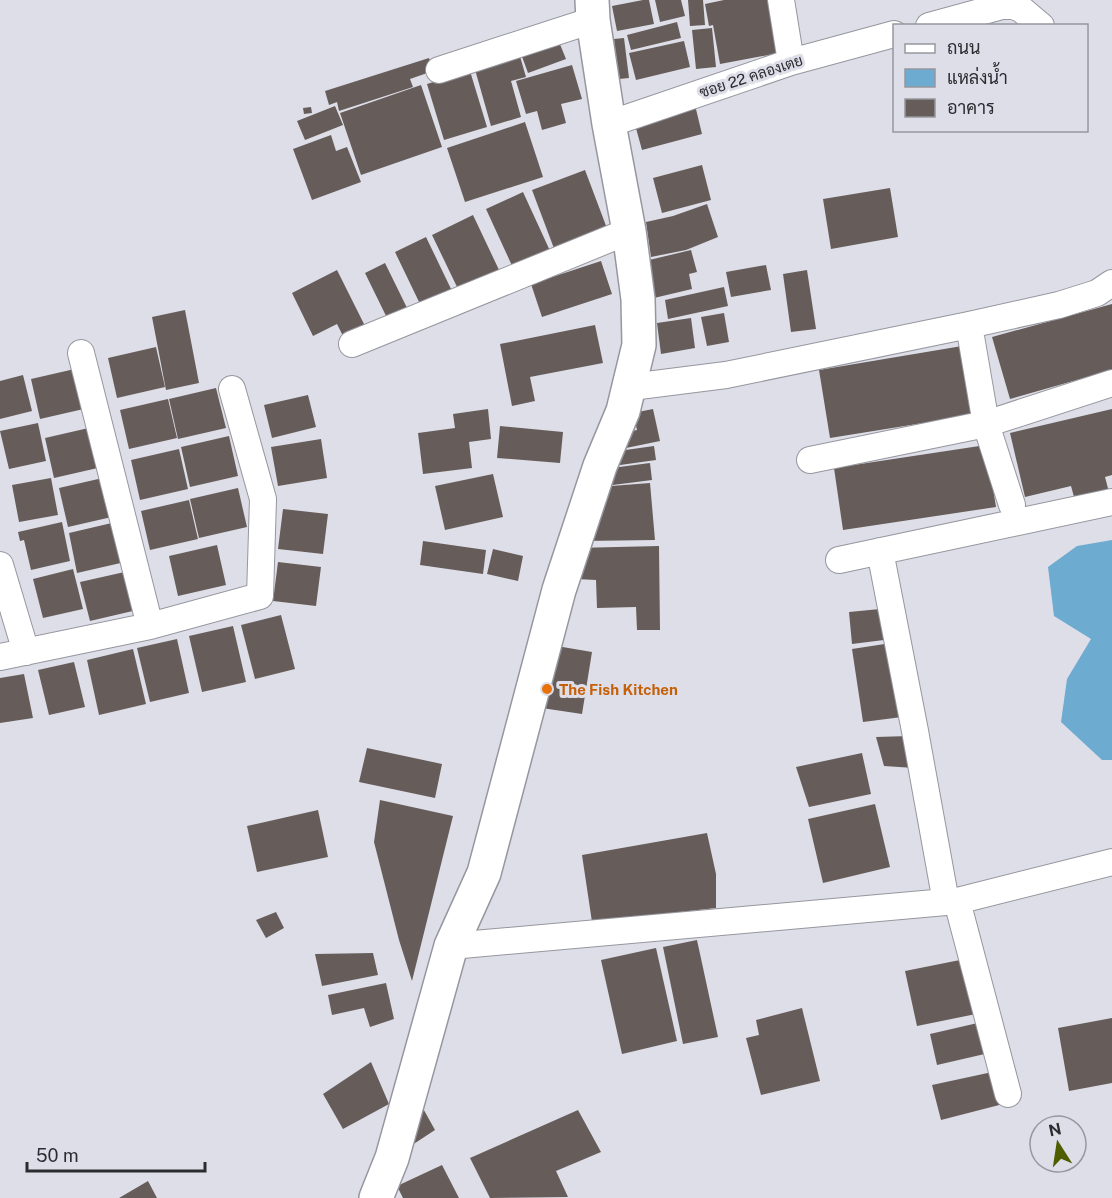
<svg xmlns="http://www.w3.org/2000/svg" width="1112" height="1198" viewBox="0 0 1112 1198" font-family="'Public Sans',Sarabun,sans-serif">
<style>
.water{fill:#6dabd1}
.building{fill:#665d5a}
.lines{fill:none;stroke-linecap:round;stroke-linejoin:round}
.street-casing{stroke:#96969f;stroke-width:28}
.secondary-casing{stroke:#96969f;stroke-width:36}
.street{stroke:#fff;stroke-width:26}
.secondary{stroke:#fff;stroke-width:33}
.food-dot{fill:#e8710a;stroke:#dedee8;stroke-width:2}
.labels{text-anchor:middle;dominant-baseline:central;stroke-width:6;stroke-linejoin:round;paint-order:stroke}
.street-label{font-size:15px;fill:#2c2c30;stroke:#dedee8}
.food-label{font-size:15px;font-weight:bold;fill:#c56008;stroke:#dedee8;text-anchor:start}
</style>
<rect width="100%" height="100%" fill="#dedee8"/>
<!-- water -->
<path class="water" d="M1112,540V760H1102L1061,722L1067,679L1091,639L1054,616L1048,567L1077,546Z"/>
<!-- building -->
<path class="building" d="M643,0H649L654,24L617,31L612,6Z
M655,0H681L685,16L660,22Z
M688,0H703L705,25L690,26Z
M724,0H775L784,52L720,64L713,25L709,26L705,4Z
M677,22L681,38L631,50L627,35Z
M712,28L716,67L696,69L692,30Z
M557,37L566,59L528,73L520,51Z
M624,38L629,78L619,79L614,39Z
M684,41L690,67L636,80L629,53Z
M519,53L526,77L511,81L521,117L491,126L474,66Z
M429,58L433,71L410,79L413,87L339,111L337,102L329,105L325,91Z
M572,65L582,99L561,104L566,123L542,130L537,111L526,114L516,81Z
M470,71L487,127L444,140L427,84Z
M421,85L442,147L361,175L340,113Z
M695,105L702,134L642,150L634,121Z
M335,106L343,125L305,140L297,121Z
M311,107L312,113L304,114L303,108Z
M525,122L543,177L465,202L447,148Z
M331,135L336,151L347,147L361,182L312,200L293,149Z
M702,165L711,200L662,213L653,178Z
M585,170L608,231L555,251L532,190Z
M890,188L898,237L831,249L823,199Z
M523,192L551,253L514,270L486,209Z
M707,204L718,237L686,250L651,257L646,222L673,216Z
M473,215L500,272L459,291L432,235Z
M426,237L452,291L421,306L395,252Z
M691,250L697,272L689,274L692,289L654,298L645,261Z
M601,261L612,294L542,317L531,284Z
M385,263L410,314L390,324L365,273Z
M766,265L771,290L731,297L726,272Z
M337,270L367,330L345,340L337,324L313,336L292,293Z
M807,270L816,329L791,332L783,274Z
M724,287L728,306L668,319L665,300Z
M1112,304V370L1010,399L992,337Z
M185,310L199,383L166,390L152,317Z
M724,313L729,342L707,346L701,317Z
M691,318L695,348L661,354L657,323Z
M595,325L603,363L530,377L535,401L512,406L500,344Z
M962,346L973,415L830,438L819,370Z
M156,347L165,387L117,398L108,358Z
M79,368L88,408L40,419L31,379Z
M23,375L32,411L0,419V381Z
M216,388L226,428L178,439L169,399Z
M308,395L316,427L272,438L264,405Z
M168,399L177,438L129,449L120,410Z
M488,409L491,439L469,442L472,468L423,474L418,433L455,428L453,414Z
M653,409L660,441L626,448L623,433L637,430L633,413Z
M1112,409V475L1105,477L1110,496L1076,504L1071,486L1025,497L1010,433Z
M38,423L46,461L9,469L0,431Z
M500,426L563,432L560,463L497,458Z
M93,427L102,467L54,478L45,438Z
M229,436L238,476L190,487L181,447Z
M321,439L327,478L278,486L271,447Z
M986,445L996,507L843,530L834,468Z
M654,446L656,460L613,466L611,452Z
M179,449L188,489L140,500L131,460Z
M650,463L652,480L605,486L604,469Z
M493,474L503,517L445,530L435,486Z
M107,477L116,516L68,527L59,488Z
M51,478L58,515L19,522L12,485Z
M650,483L655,540L584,541L598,487Z
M238,488L247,527L199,538L190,499Z
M189,500L198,539L150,550L141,511Z
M283,509L328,514L323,554L278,549Z
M62,522L70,561L31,570L24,540L20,541L18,532Z
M116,522L125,562L77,573L69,533Z
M423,541L486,550L483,574L420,565Z
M217,545L226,585L178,596L169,556Z
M659,546L660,630H637L636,607L597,608L596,580L576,579L575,548Z
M493,549L523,556L518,581L487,574Z
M278,562L321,567L316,606L273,601Z
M73,569L83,609L43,618L33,579Z
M129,571L137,610L90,621L80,582Z
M880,609L884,640L852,644L849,612Z
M281,615L295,669L255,679L241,625Z
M233,626L246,682L202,692L189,636Z
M177,639L189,693L150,702L137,648Z
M891,643L902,717L863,722L852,649Z
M545,644L592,652L582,714L535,707Z
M133,649L146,704L99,715L87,660Z
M74,662L85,707L49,715L38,670Z
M24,674L33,718L0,723V678Z
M909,736L914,768L884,766L876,737Z
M367,748L442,764L435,798L359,782Z
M862,753L871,794L809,807L796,767Z
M380,800L453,816L412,981L399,940L374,842Z
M875,804L890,867L823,883L808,819Z
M318,810L328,857L257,872L247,826Z
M707,833L716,874V908L592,922L582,855Z
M276,912L284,928L266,938L256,920Z
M697,940L718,1037L683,1044L663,947Z
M656,948L677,1041L622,1054L601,960Z
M373,953L378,975L322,986L315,954Z
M965,959L976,1014L917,1026L905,971Z
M386,983L394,1019L370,1027L364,1008L332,1015L328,995Z
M802,1008L820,1081L761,1095L746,1038L759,1035L756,1020Z
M1112,1018V1083L1069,1091L1058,1028Z
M982,1022L989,1053L937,1065L930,1034Z
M371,1062L389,1104L343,1129L323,1094Z
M997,1071L1007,1103L941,1120L932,1085Z
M420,1103L435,1130L406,1149Z
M578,1110L601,1152L556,1171L568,1197L490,1198L470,1158Z
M442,1165L459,1198H403L397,1186Z
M148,1181L157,1198H119Z"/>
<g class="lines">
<defs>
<path id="street" d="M781,0L791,62
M929,26L1002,6H1013L1021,9L1041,26
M439,70L593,20
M609,124L791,62L894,34
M969,325L986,424L1012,505
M352,344L629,231
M81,353L150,626
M631,387L726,375L969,325L1059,305L1097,293L1112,283
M810,460L986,424L1112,383
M880,551L915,731L946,902
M839,560L1112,502
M0,565L26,652
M0,657L150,626L260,596L263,499L232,389
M957,901L1008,1094
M451,946L957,901L1112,862"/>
<path id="secondary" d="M376,1198L392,1158L451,946L484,873L559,590L600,466L623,411L639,345L638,299L629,231L609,124L593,20L592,0"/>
</defs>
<!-- street casing -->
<use href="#street" class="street-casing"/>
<!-- secondary casing -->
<use href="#secondary" class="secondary-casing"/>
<!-- street -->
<use href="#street" class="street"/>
<!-- secondary -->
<use href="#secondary" class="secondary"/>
</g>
<!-- markers -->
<circle class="food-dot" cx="547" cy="689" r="6"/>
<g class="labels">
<!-- street labels -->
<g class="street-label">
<text transform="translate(751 76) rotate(-18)">ซอย 22 คลองเตย</text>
</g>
<!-- food labels -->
<g class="food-label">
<text x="559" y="689">The Fish Kitchen</text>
</g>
</g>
<!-- legend -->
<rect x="893" y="24" width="195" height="108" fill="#dedee8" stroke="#97979e" stroke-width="1.5"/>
<rect x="905" y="44" width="30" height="9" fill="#ffffff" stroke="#97979e" stroke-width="1.5"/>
<text x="947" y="54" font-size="18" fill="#2c2c30">ถนน</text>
<rect x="905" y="69" width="30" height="18" fill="#6dabd1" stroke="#97979e" stroke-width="1.5"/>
<text x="947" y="84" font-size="18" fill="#2c2c30">แหล่งน้ำ</text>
<rect x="905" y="99" width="30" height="18" fill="#665d5a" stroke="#97979e" stroke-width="1.5"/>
<text x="947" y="114" font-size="18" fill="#2c2c30">อาคาร</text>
<!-- north arrow -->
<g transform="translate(1058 1144) rotate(348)"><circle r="28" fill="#dedee8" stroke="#97979e" stroke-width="1.5"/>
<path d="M0-4.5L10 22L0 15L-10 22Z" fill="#4e5d00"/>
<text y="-9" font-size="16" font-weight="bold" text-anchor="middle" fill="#2c2c30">N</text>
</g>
<!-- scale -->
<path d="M27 1162v9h178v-9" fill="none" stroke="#2c2c30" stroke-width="3"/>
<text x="36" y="1162" font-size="18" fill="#2c2c30" stroke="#dedee8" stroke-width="4.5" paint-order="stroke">50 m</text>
</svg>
